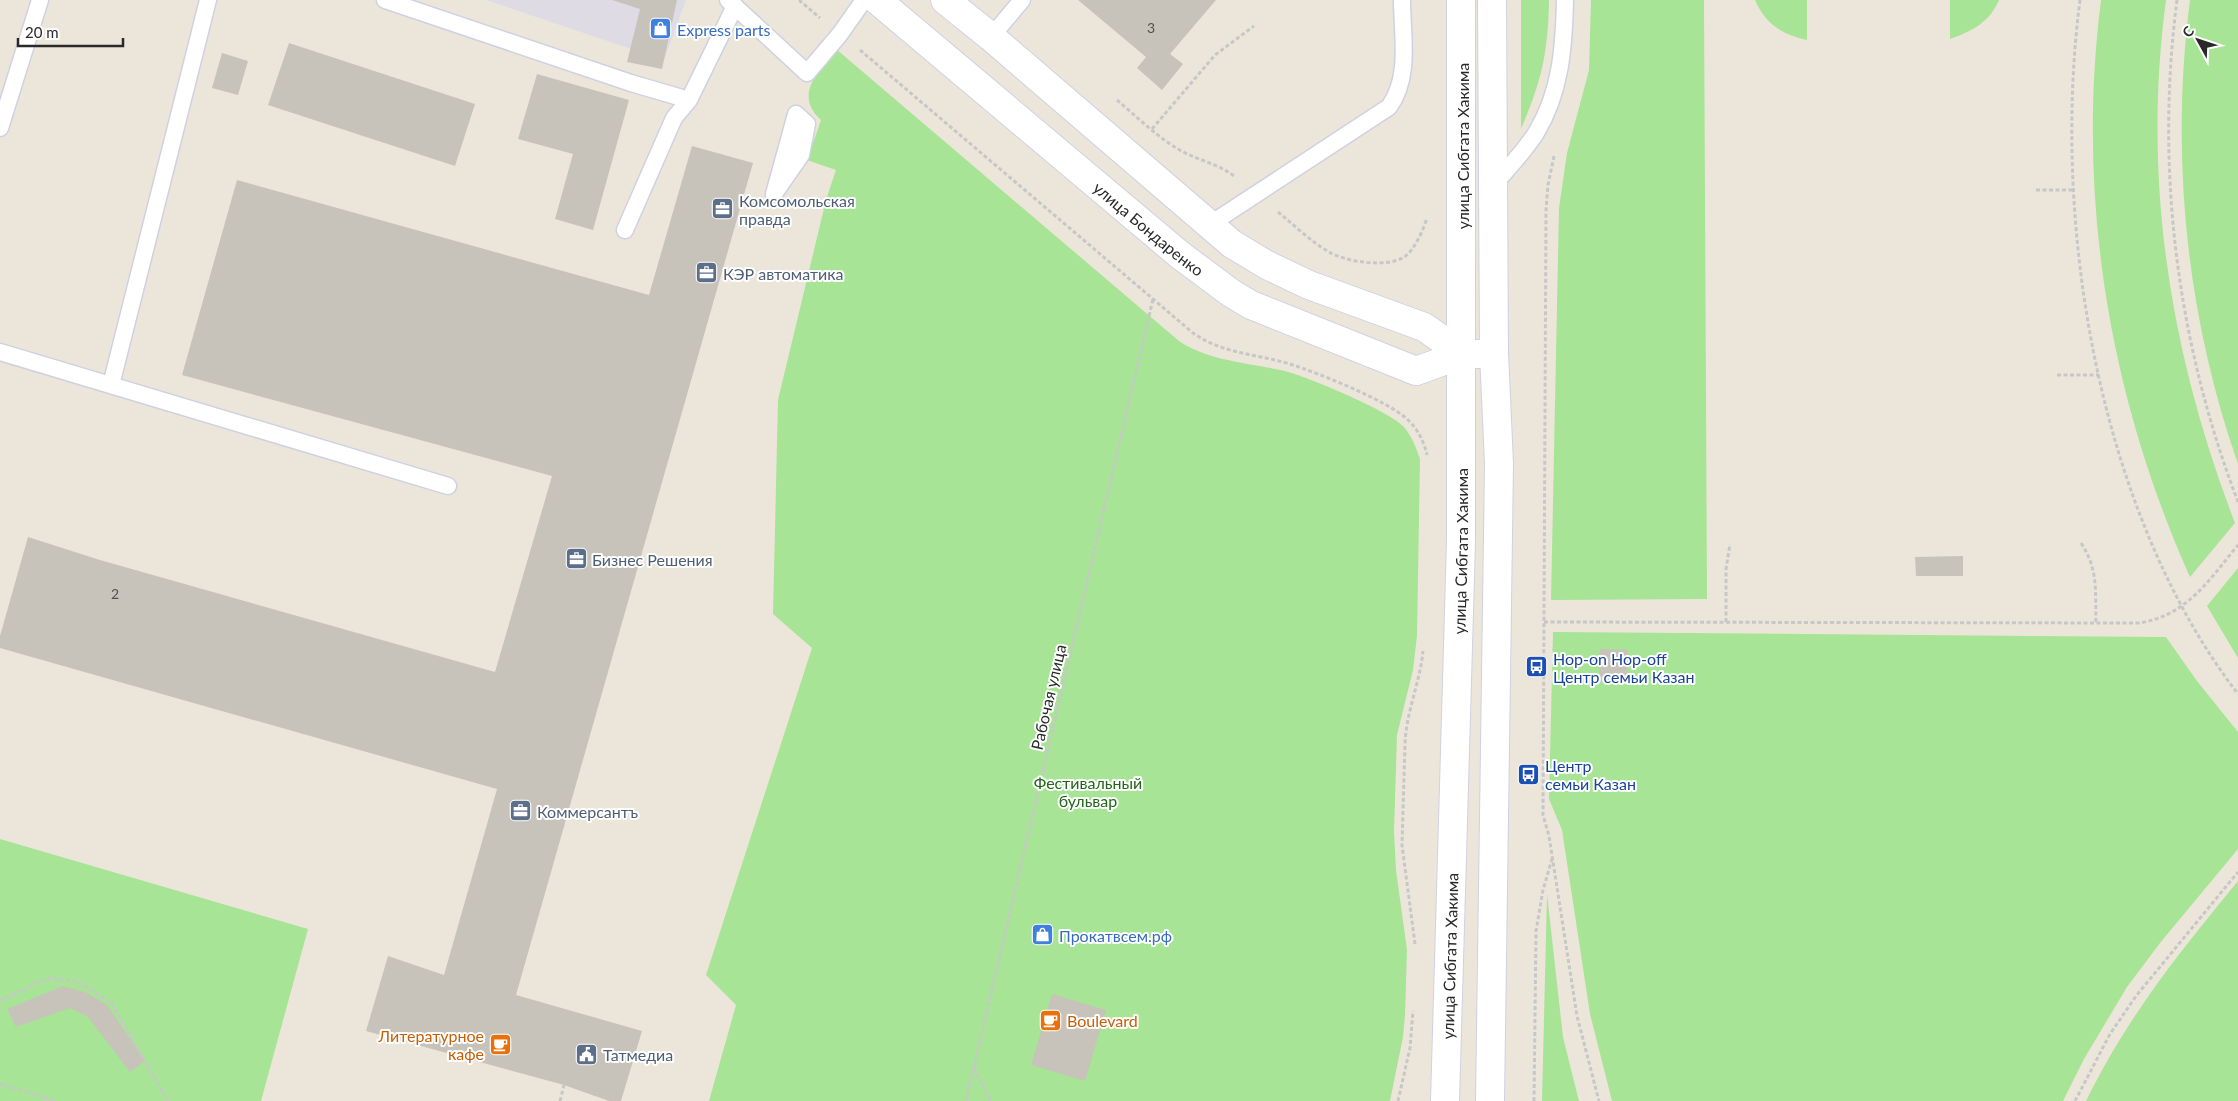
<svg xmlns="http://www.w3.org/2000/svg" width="2238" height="1101" viewBox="0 0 2238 1101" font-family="Lato,sans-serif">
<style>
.industrial{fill:#dedbe4}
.green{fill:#a7e495}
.building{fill:#c7c3ba}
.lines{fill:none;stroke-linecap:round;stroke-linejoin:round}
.lane-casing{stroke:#cfd1e2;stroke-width:19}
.secondary-casing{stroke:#cfd1e2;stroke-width:30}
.path{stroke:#c7c7c7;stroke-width:3;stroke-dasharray:4 2.5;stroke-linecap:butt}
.lane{stroke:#fff;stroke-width:16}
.secondary{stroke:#fff;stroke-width:28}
.labels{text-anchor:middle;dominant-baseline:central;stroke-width:4;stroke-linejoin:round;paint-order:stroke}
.number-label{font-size:14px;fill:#50504d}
.shop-label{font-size:16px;fill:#366cbe;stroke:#fff;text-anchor:start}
.street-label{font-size:16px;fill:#292929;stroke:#fff}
.service-label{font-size:16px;fill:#4e5e75;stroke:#fff;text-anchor:start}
.transit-label{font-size:16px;fill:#164399;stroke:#fff;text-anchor:start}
.park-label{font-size:16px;fill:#206718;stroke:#fff}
.food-label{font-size:16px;fill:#c56008;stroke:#fff;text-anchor:start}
</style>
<rect width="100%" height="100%" fill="#ece6da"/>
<!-- industrial -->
<path class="industrial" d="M486,0H686L664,60Z"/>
<!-- green -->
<path class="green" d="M1521,0H1549C1548,53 1542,80 1521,129Z
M1591,0H1704L1707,599L1551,600L1559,208L1567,153L1589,70Z
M1755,0H1807V40C1783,35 1765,24 1755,0Z
M1950,0H1999C1989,23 1972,31 1950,39Z
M2101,0H2166C2142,180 2170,354 2235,523L2190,577C2109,396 2076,197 2101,0Z
M2190,0H2238V464C2186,315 2170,156 2190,0Z
M836,49L1179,341C1208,361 1250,363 1285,371C1308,377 1387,410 1403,426C1412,436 1416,447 1420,459L1417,636L1413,670L1397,735L1394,832L1396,870L1407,950L1405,1015L1403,1037L1390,1101H709L736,1005L706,975L812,648L773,614L778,400L826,200L836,170L807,160L821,120C793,94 819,72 836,49Z
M2238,568V658L2207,606Z
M1553,632L2166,637L2197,681L2238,732V849L2160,943L2127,987L2084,1059L2063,1101H1612L1590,1014L1562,830L1549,799Z
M0,839L308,929L261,1101H0Z
M2238,881V1101H2086C2128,1016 2178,954 2238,881Z
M1547,894L1563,1037L1579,1101H1542Z"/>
<!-- building -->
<path class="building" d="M612,0H677L662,69L627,62L640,9Z
M1078,0H1216L1170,54L1183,64L1162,90L1137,68L1146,57Z
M289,43L475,104L455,166L268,105Z
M222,53L248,61L238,95L212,88Z
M537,74L629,100L593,230L555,219L573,154L518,139Z
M692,146L753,163L516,995L642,1031L621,1101H609L564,1085L366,1031L388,956L444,975L497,789L0,648V636L28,537L100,560L495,672L552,476L182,375L237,180L649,295Z
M1963,556V576H1916L1915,557Z
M1600,649L1628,650L1627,683L1599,682Z
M63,986L85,992L107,1005L145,1061L130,1072L88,1017L70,1008L16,1027L7,1009Z
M1052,994L1106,1010L1085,1081L1031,1065Z"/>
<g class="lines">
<defs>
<path id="lane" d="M385,0L631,83L689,100
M728,0L807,73L840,34L864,0
M991,37L1022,0
M796,114L807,124L801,155L774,194Z
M0,128L40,0
M1493,186C1507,169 1524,152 1536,133C1561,92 1564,46 1565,0
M1209,225L1389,107C1411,77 1402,35 1402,0
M625,230L674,118L689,100L735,6
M0,352L448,486
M111,385L208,0"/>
<g id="secondary">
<path id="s1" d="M877,0L1180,255L1231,293L1251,305L1416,371L1463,354H1480"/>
<path d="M945,0L991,37L1232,244L1267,265L1309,285L1424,327L1463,354"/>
<path id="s2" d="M1445,1101L1461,541V0"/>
<path d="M1490,1101L1499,464L1494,353L1492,0"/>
</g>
</defs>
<!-- lane casing -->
<use href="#lane" class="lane-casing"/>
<!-- secondary casing -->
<use href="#secondary" class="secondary-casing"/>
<!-- path -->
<path class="path" d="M799,0L820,18
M2080,0C2051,223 2098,512 2238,694
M2177,0C2155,170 2177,342 2238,502
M860,50L1193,333C1223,354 1257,354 1290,364C1318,373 1386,400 1407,419C1417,428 1424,441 1427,455
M1117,100C1136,116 1156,136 1178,149C1196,160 1217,163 1234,176
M1152,129L1215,55L1254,26
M1554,156L1548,185L1546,210L1543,815L1549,836L1577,1016L1599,1101
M2036,190H2074
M1278,212C1294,225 1310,241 1329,252C1346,262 1387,268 1404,257C1415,250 1423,230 1427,218
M2057,375H2099
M2081,543C2099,570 2095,593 2096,623
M1544,622L2138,623C2186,617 2210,579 2238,545
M1726,622V569L1730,544
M1415,944L1402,845L1405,744C1406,712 1420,683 1423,651
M0,1001L48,978L77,981L112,1004L168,1101
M974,1068L991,1101
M0,1084L56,1101
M560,1101L564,1085
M966,1101L1153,299
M1398,1101L1410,1048L1413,1011
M1534,1101L1536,931L1543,890L1552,859
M2075,1101L2110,1034L2136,996L2238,872"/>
<!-- lane -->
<use href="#lane" class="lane"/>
<!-- secondary -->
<use href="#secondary" class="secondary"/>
</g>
<!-- icons -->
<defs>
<symbol id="shop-square" viewBox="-11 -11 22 22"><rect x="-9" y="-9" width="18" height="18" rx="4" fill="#3f7fe0" stroke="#fff"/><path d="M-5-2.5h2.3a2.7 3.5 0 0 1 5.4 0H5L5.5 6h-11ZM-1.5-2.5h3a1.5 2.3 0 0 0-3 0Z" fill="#fff"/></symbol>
<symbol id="office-square" viewBox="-11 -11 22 22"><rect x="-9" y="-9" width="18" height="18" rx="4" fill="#5c6f8a" stroke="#fff"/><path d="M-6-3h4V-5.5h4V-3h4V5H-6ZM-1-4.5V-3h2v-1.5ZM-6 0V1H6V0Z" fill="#fff"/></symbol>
<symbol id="bus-square" viewBox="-11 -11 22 22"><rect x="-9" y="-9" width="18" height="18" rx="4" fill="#1a4fb4" stroke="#fff"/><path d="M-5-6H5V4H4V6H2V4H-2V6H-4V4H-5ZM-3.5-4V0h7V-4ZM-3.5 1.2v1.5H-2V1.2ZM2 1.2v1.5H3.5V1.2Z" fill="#fff"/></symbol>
<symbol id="cafe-square" viewBox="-11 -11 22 22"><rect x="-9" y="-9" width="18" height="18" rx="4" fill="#e8710a" stroke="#fff"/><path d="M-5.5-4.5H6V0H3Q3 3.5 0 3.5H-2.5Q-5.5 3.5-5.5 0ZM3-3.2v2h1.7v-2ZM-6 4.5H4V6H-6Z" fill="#fff"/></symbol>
<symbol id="civic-square" viewBox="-11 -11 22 22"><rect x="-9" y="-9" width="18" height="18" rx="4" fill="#5c6f8a" stroke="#fff"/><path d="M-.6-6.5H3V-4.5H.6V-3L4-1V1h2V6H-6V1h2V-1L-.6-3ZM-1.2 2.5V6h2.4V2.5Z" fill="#fff"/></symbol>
</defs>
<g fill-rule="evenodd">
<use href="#shop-square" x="648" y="16" width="25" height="25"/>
<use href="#office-square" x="710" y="196" width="25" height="25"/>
<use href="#office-square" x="694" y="260" width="25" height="25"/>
<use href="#office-square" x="564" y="546" width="25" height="25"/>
<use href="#bus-square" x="1524" y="654" width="25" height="25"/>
<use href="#bus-square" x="1516" y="762" width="25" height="25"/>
<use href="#office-square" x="508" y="798" width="25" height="25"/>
<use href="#shop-square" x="1030" y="922" width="25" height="25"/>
<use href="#cafe-square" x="1038" y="1008" width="25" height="25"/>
<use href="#cafe-square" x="488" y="1032" width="25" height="25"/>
<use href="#civic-square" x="574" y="1042" width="25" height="25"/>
</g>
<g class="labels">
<!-- number labels -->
<g class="number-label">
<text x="1151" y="27">3</text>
<text x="115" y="593">2</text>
</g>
<!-- shop labels -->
<g class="shop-label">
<text x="677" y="29">Express parts</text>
<text x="1059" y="935">Прокатвсем.рф</text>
</g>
<!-- street labels -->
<g class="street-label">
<text transform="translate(1462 146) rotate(-90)">улица Сибгата Хакима</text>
<text stroke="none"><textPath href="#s1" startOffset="355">улица Бондаренко</textPath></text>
<text stroke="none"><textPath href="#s2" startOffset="550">улица Сибгата Хакима</textPath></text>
<text transform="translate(1048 697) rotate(-77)">Рабочая улица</text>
<text stroke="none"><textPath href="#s2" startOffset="145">улица Сибгата Хакима</textPath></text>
</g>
<!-- service labels -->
<g class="service-label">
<text x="739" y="200">Комсомольская<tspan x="739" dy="18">правда</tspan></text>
<text x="723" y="273">КЭР автоматика</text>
<text x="592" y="559">Бизнес Решения</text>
<text x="537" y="811">Коммерсантъ</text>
<text x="603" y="1054">Татмедиа</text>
</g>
<!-- transit labels -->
<g class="transit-label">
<text x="1553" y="658">Hop-on Hop-off<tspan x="1553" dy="18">Центр семьи Казан</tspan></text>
<text x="1545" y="765">Центр<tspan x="1545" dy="18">семьи Казан</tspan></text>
</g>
<!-- park labels -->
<g class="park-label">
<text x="1088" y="782">Фестивальный<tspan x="1088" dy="18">бульвар</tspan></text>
</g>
<!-- food labels -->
<g class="food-label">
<text x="1067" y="1020">Boulevard</text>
<text x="484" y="1035" text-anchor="end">Литературное<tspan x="484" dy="18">кафе</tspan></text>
</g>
</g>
<!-- north arrow -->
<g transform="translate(2198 40) rotate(310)" stroke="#ffffff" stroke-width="4" paint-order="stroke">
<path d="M0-4L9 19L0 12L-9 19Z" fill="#292929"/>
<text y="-8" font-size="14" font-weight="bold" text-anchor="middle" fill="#292929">С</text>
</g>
<!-- scale -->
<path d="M18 38v8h105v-8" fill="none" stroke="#292929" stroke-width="2.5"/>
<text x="25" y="38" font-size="15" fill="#292929" stroke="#ffffff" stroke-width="4" paint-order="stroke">20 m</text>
</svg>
